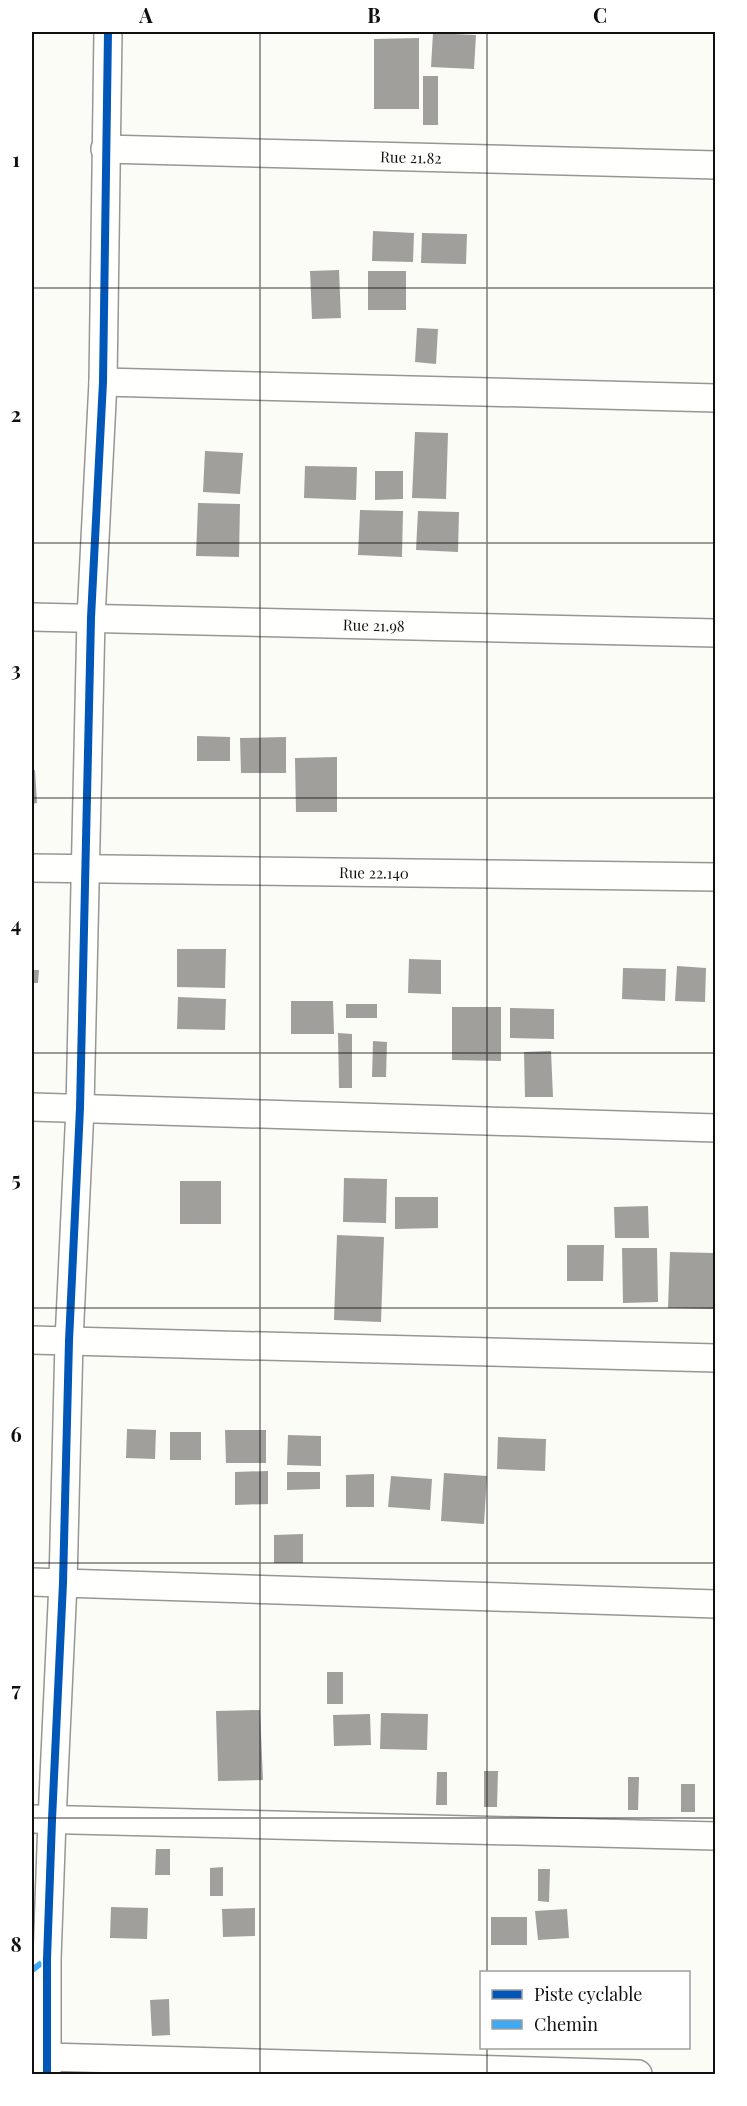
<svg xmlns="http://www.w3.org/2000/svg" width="747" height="2106" viewBox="0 0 747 2106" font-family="'Playfair Display',serif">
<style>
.building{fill:#a09f9c}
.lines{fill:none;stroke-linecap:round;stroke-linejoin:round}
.minor-casing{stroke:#969694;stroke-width:30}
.minor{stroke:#fffffe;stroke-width:27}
.quiet{stroke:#3fa9f5;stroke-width:6;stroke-dasharray:12 6;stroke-linecap:butt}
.cycleway-casing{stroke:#fff;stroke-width:11}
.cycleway{stroke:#0057b8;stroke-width:8}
.grid{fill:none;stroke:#101010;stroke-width:1.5;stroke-opacity:0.55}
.labels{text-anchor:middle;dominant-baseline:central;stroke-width:6;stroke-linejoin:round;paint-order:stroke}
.street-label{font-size:15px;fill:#101010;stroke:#fff}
.neatline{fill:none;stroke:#101010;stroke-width:2}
.grid-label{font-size:20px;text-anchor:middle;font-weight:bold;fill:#101010}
</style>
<rect width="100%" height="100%" fill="#fcfcf7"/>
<!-- building -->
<path class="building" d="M433,33L476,35L474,69L431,67Z
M419,38V109H374V39Z
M423,76H438V125H423Z
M373,231L414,233L413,262L372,261Z
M422,233L467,234L466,264L421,263Z
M339,270L341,318L312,319L310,271Z
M368,271H406V310H368Z
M417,328L438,329L436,364L415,362Z
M415,432L448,433L446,499L412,498Z
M205,451L243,453L240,494L203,492Z
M305,466L357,467L356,500L304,498Z
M375,471H403V499L375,500Z
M198,503L240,504L239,557L196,556Z
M360,510L403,511L402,557L358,555Z
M418,511L459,512L458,552L416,550Z
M197,736L230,737V761H197Z
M286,737V773H241L240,738Z
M337,757V812H296L295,758Z
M32,770H35L37,803L32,804Z
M177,949H226L225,988L177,987Z
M409,959L441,960V994L408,993Z
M677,966L706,968L705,1002L675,1001Z
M623,968L666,969L665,1001L622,999Z
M32,970H39L38,983H32Z
M178,997L226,999L225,1030L177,1029Z
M291,1001H333L334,1034H291Z
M346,1004H377V1018H346Z
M452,1007H501V1061L452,1060Z
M510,1008L554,1009V1039L510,1038Z
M338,1033L352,1034V1088H339Z
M373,1041L387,1042L386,1077H372Z
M551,1051L553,1097H525L524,1052Z
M344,1178L387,1179L386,1223L343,1222Z
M180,1181H221V1224H180Z
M395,1197H438V1228L395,1229Z
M648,1206L649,1238H615L614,1207Z
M337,1235L384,1237L381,1322L334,1320Z
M567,1245H604L603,1281H567Z
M622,1248H657L658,1302L623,1303Z
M670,1252L714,1253L713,1309L668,1308Z
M127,1429L156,1430L155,1459L126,1458Z
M225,1430H266V1463H226Z
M170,1432H201V1460H170Z
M288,1435L321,1436V1466L287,1465Z
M498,1437L546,1439L545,1471L497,1469Z
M268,1471V1504L235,1505V1472Z
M287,1472H320V1489L287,1490Z
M444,1473L487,1476L484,1524L441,1521Z
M374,1474V1507H346V1475Z
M391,1476L432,1479L430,1510L388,1507Z
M303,1534V1563H274V1535Z
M327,1672H343V1704H327Z
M260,1710L263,1780L218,1781L216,1711Z
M381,1713L428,1714L427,1750L380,1749Z
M370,1714L371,1745L334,1746L333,1715Z
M484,1771H498L497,1807H484Z
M437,1772H447V1805H436Z
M628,1777H639L638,1810H628Z
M681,1784H695V1812H681Z
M156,1849H170V1875H155Z
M223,1867V1896H210V1868Z
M538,1869H550L549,1902L538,1901Z
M111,1907L148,1908L147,1939L110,1938Z
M255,1908V1936L223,1937L222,1909Z
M567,1909L569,1938L538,1940L535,1911Z
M491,1917H527V1945H491Z
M169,1999L170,2035L152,2036L150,2000Z"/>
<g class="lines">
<defs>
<g id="minor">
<path id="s1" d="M105,149L716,165"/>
<path d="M103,382L716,398"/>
<path id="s2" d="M32,617L716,633"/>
<path id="s3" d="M32,868L716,877"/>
<path d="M32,1107L716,1128"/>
<path d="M32,1340L716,1358"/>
<path d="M32,1582L716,1604"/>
<path d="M32,1819L716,1836"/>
<path d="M48,2057L638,2074"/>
<path d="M47,2074V1959L52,1820L63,1583L69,1341L80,1108L91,618L103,382L108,32"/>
</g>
</defs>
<!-- minor casing -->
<use href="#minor" class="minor-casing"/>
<!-- minor -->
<use href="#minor" class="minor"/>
<!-- quiet -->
<path class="quiet" d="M32,1970L47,1959"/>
<defs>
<path id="cycleway" d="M47,2074V1959L52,1820L63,1583L69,1341L80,1108L91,618L103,382L108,32"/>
</defs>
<!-- cycleway casing -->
<use href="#cycleway" class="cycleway-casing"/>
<!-- cycleway -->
<use href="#cycleway" class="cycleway"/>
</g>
<!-- grid -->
<path class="grid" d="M260,32V2074M487,32V1972M32,288H716M32,543H716M32,798H716M32,1053H716M32,1308H716M32,1563H716M32,1818H716M487,2048V2074"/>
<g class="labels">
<!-- street labels -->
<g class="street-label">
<text stroke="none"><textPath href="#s1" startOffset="306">Rue 21.82</textPath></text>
<text stroke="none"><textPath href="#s2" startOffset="342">Rue 21.98</textPath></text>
<text stroke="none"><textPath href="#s3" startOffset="342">Rue 22.140</textPath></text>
</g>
</g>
<!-- border -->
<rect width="747" height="2106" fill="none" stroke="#ffffff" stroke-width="66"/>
<!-- legend -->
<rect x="480" y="1971" width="210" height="78" fill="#ffffff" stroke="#9f9f9f" stroke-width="1.5"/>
<rect x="492" y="1990" width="30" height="9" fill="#0057b8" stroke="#9f9f9f" stroke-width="1.5"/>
<text x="534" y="2001" font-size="18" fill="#101010">Piste cyclable</text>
<rect x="492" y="2020" width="30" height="9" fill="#3fa9f5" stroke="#9f9f9f" stroke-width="1.5"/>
<text x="534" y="2031" font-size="18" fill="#101010">Chemin</text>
<rect x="33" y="33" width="681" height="2040" class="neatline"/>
<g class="grid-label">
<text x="146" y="23">A</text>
<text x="374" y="23">B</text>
<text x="600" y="23">C</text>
<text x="16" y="167">1</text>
<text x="16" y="422">2</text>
<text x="16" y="677">3</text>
<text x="16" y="932">4</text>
<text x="16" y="1187">5</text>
<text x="16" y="1442">6</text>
<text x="16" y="1697">7</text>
<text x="16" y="1952">8</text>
</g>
</svg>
